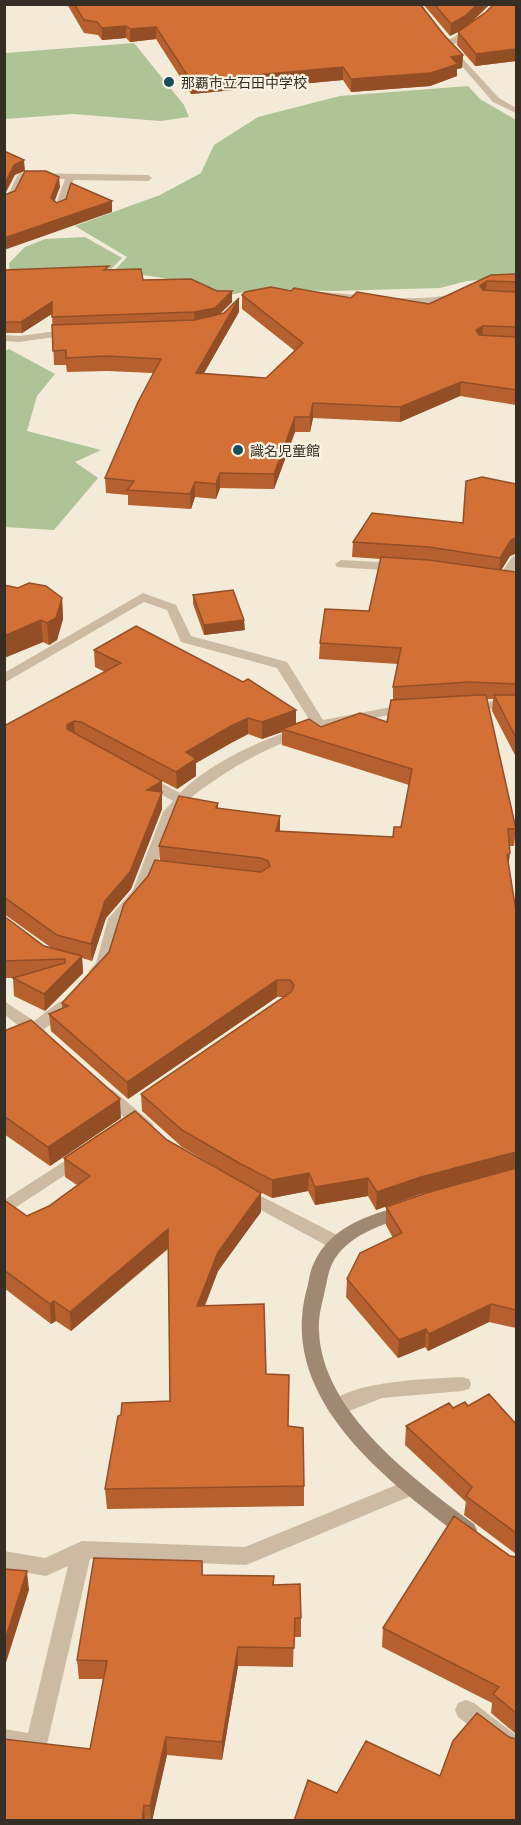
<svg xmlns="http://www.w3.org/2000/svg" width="521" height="1825" viewBox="0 0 521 1825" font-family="Barlow,'Noto Sans JP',sans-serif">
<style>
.green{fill:#aec396}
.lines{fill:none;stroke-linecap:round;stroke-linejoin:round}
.minor{fill:#ccbba2;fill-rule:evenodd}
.tertiary{fill:#ccbba2;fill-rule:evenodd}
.secondary{fill:#a08973;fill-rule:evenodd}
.wall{fill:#b5602e}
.shaded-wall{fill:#934e26}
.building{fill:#d27036;stroke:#934e26;stroke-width:1.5}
.poi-dot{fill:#174e5b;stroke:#fbf3e3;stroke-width:2}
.labels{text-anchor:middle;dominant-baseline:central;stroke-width:4.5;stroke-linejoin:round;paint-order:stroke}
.far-poi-label{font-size:14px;fill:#362d25;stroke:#fbf3e3;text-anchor:start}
</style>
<rect width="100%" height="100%" fill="#f3ead7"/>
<!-- green -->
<path class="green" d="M134,43L184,105L189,117L160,121L73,114L5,119V53Z
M468,86L480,99L516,120V277L467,281L440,288L332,291L259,289L225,296L164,278L114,271L127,257L75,226L160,195L201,173L214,145L258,117L340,96Z
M85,237L122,258L107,273H10L9,263L25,247L45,239Z
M9,349L55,374L37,396L27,431L101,450L75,462L98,478L54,530L5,527L4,351Z"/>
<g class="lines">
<!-- minor -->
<path class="minor" d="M494,4H502C491,17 463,46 445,46V42L466,30Z
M21,173L148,175L152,178L148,181L74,180L64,209L59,212L54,209L65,179H24L14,201L4,205V198L7,197L17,176Z
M321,292C366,295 413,304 458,293L463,296C442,312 345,303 317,297L316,295Z
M73,329L78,332L77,334L19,342L4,341V335L19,336Z
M516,556C517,566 514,580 503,584L499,583L497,580L512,557Z
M341,560L397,563L403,567L397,571L337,567L335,564Z
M143,593L176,605L191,636L287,662L323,720L407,704L414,708L407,712C332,725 279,736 215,780C202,789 186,799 177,813C165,830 158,869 148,890C142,902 128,910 123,922C116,939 117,971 96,977L88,972L96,963L108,919L133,890L163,812L173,801L140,783L138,780L140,777H150L180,793C211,761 269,736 312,724L277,668L181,642L167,610L144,602L4,683V673Z
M467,701L516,702V710L462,708L460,705Z
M65,1000L71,1001L73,1005C65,1016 55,1022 44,1029L48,1034L46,1038H34L4,1014V1001L34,1021C43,1015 56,1002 65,1000Z
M107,1088L113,1090L152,1123L154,1127L152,1131H140L101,1098L99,1094L101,1090Z
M82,1150L88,1152L91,1156L88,1160L4,1215V1200Z
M245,1188L343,1238L346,1243L343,1248L337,1250L331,1248L239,1198L236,1194L239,1190Z
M462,1377L469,1379L471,1384L469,1389L462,1391L382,1398L337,1416L330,1413L327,1408C342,1380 433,1379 462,1377Z
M411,1479L418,1481L421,1487L418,1493L246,1565L90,1559L47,1744L44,1751L36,1754L4,1749V1729L28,1733L68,1566L46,1576L4,1569V1551L45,1558L82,1541L245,1547Z
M466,1700L474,1703L516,1735V1757L508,1754L458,1717L455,1710L458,1703Z"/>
<!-- tertiary -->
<path class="tertiary" d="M450,45L499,98L516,108V113L493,102L447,49L446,47Z"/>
<!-- secondary -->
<path class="secondary" d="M405,1205L411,1206L414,1211L411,1216C383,1224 346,1235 332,1264C328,1272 327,1282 325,1290C322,1304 318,1317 319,1331C322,1413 415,1480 474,1524L477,1530L474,1536L467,1538L460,1536C385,1479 279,1399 306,1292C309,1283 309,1274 313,1265C329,1227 368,1215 405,1205Z"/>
</g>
<!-- wall -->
<path class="wall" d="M67,4H421L444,35L463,55L462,68L457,69V76L430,86L351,92L343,80L191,94L156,39L130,42L126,38L102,40L98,35L84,33Z
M423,4H490L468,26L516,4V61L475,66L457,45L458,32L460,31L450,36Z
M4,270H110L143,280L232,302L219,314L224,313L239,298V312L204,373L266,378L295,351L242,309V295L291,291L351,298L429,304L491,275L516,274V405L460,396L400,422L313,418L310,432H295L274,489L220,488L216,499L195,497L191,509L128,505V495L106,493L105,478L153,373L107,371L67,372L66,365H54L52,314L22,333H6V343L4,345Z
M516,484V555L515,554L510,556L501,570L515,572L516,559V757L492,711L493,699H486L516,829L514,846H509V866L516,911V1328L489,1322L428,1351L425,1347L398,1358L346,1297L347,1279L393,1238L386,1225V1207L443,1188L420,1194L376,1210L368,1196L315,1205L308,1191L272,1198L256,1190L261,1212L218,1271L205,1306L266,1374L288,1426L304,1486V1506L107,1509L105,1489L121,1415L170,1401L168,1249L71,1331L56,1321L51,1324L4,1288V1200L27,1216L49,1206L77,1185L65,1177L64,1158L167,1140L216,1167L182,1147L142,1111L141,1094L284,997H277L128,1099L51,1031L49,1014L62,1008V1003L109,952L148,876L160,860L159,846L218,803V808L280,816V831L393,837L401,827L409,785L282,745V732L262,739L248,734L231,743L196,763V776L177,789L162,781V809L131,889L106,918L92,961L82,958L83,973L45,1011L14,996L13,978H14H4V916L44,946L53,949L4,914V724L6,725L105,672L95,667L94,650L296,724L321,727L387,722L393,700V687L398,664L319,659L320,643L369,611L381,559L352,557L353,542L463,523Z
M4,585L62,598L63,619L57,640L49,645L43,642L4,658Z
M193,595L245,630L204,635L193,604Z
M4,1031L121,1118L50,1166L4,1134Z
M468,1406L516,1424V1554L464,1515L466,1502L405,1445L406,1426L453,1408Z
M510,1556L516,1557V1734L491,1713L492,1703L382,1647L383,1628Z
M202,1561L203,1575L274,1585L301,1618V1637H294L293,1667L238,1666L222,1760L167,1755L152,1821H4L90,1749L103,1679H79L77,1660Z"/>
<!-- shaded-wall -->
<path class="shaded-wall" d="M478,4H490L465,28L450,36L451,24Z
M126,26V38L102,40V28Z
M156,27V39L130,42V29Z
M516,49V61L475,66L476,54Z
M463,55L462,68L457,69V76L430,86L351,92V79L451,57Z
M343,67V80L191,94V81Z
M24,160L25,171L15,175L4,196V185L14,165Z
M59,177L60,187L52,208L51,198Z
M112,201V212L4,250V238Z
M487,281L486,295L480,286Z
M232,291V302L215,319L195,324L194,312Z
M239,298V312L196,387V373Z
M52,302L53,313L22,333L21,322Z
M483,326L482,340L476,330Z
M5,332L6,343L4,345V333Z
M461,382L460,396L400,422V407Z
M313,403V418L310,432V417Z
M295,417V432L274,489V474Z
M220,473V488L216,499V484Z
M195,482V497L191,509L190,494Z
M516,538L515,554L510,556L499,574L500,558L511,540Z
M62,598L63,619L57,640L49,645L47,623Z
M41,620L43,642L4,658V636Z
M244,620L245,630L204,635V625Z
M296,710V727L282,729V732L262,739V722Z
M248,718V734L231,743L196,763V776L177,789L176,772L186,752L231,726Z
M74,721L75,738L68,742L67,725Z
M162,781V809L131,889L106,918L92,961L91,944L105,901L147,790Z
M280,816V832L276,831Z
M510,853L508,870L507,855Z
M82,956L83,973L45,1011L44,994Z
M277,980V997L128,1099L127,1082Z
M120,1099L121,1118L50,1166L48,1147Z
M516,1152V1169L420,1194L376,1210L377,1192L421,1177Z
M309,1173L308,1191L272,1198V1180Z
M368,1178V1196L315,1205V1187Z
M261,1193V1212L218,1271L197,1325V1306L218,1252Z
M168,1229V1248L71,1331L70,1312Z
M54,1301L56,1321L51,1324L50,1304Z
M491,1304L489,1322L428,1351L429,1334Z
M426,1329L425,1347L398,1358L399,1340Z
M27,1571L29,1590L4,1669V1643Z
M238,1647V1666L222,1760V1742Z
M166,1737L167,1755L152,1821H151L150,1806Z
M144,1805L145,1821H142Z"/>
<!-- building -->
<path class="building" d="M74,4H420L444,35L463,55L451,57L458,64L431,73L351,79L343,67L191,81L156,27L130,29L126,26L102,28L97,22L84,20Z
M434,4H478L465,16L451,24Z
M494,4H516V49L476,54L458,32L486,12Z
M4,151L24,160L14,165L4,185Z
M25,171H46L59,177L51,198L57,203L66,199L71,183L112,201L4,238V195L15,191Z
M109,266L104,270L141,269L143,280L191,279L217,291H232L215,308L194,312L52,317V302L21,322H4V270Z
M516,274V282L487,281L480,286L483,290L516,292V327L483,326L476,330L479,335L516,337V390L461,382L400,407L313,403L310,417H295L274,474L220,473L216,484L195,482L190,494L127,490L134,481L105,478L138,402L161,359L106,356L66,358V350L53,351L52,325L195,320L224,313L239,298L196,373L266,378L303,343L242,295L245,292L271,287L291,291L294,288L351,298L357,292L429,304L491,275Z
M482,477L516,484V538L511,540L500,558L429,547L353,542L372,513L463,523L466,481Z
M381,557L429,560L516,572V684L469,682L393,687L401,648L320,643L325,609L369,611Z
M29,583L46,586L62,598L56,618L47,623L41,620L4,636V585L18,588Z
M233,590L244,620L204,625L193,595Z
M136,626L243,682L248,679L296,710L262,722L248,718L231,726L186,752L196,759L176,772L81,722L74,721L67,725V729L162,781L147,790L162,792L130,872L105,901L91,944L57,935L4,897V724L6,725L121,663L94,650Z
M478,695H486L516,829H508L510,853L507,855L516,911V1152L421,1177L377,1192L368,1178L315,1187L309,1173L272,1180L239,1163L182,1130L141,1094L291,992L294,985L290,980H277L127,1082L49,1014L68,1006L62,1003L109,952L124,904L148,876L155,860L261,872L270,866L268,861L261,858L159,846L179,796L218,803L216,808L280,816L276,831L393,837L394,827H401L412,769L282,729L309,719L321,727L360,713L387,722L391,700Z
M494,695H516V738Z
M4,916L44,946L82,956L44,994L13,978L65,963V959L4,961Z
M31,1020L120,1099L48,1147L4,1116V1031Z
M135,1111L167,1140L261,1193L218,1252L197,1306L264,1304L266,1374L289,1375L288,1426L303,1428L304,1486L105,1489L118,1416L121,1415L122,1403L170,1401L168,1229L70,1312L54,1301L50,1304L4,1270V1200L27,1216L49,1206L90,1176L64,1158Z
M516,1168V1310L491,1304L429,1334L426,1329L399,1340L347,1279L360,1253L402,1233L386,1207L426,1193Z
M489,1394L516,1424V1533L466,1496L472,1487L406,1426L449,1403L453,1408L465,1402L468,1406Z
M454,1516L510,1556L516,1557V1713L493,1694L499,1687L383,1628Z
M94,1558L202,1561V1575L274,1576L273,1585L300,1584L301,1618H295L294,1648L238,1647L222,1742L166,1737L150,1806L144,1805L142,1821H4V1739L90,1749L107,1661L77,1660Z
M4,1569L27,1571L4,1643Z
M477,1713L509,1737L516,1739V1821H294L308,1780L337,1793L366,1741L440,1776L453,1741Z"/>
<!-- markers -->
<g class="poi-dot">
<circle cx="169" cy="82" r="6"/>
<circle cx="238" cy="450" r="6"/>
</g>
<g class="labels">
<!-- far-poi labels -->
<g class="far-poi-label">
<text x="181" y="82">那覇市立石田中学校</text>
<text x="250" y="450">識名児童館</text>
</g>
</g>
<!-- border -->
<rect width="521" height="1825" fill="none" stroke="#362d25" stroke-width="12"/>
</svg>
